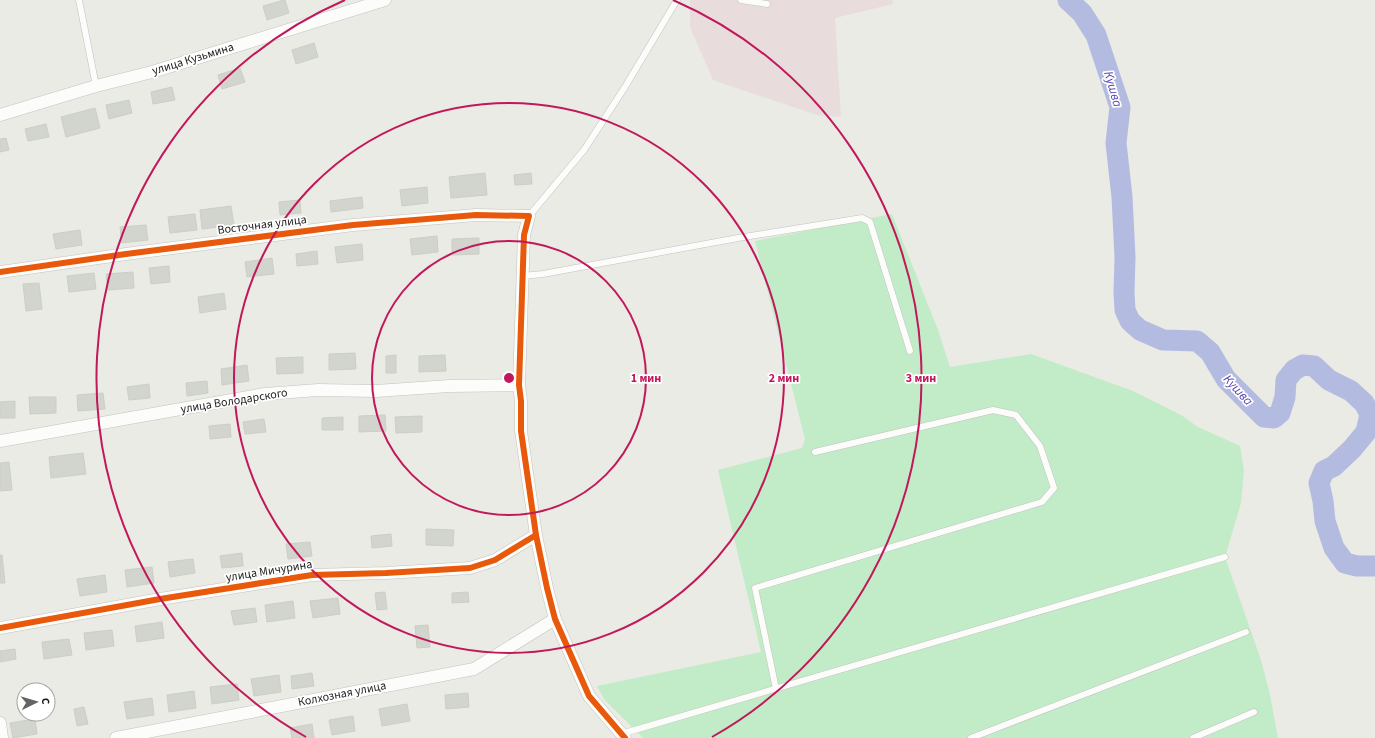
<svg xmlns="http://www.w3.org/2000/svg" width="1375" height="738" viewBox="0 0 1375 738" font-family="'Source Sans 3',sans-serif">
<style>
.industrial{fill:#e8dddc}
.grass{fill:#c2ecc7}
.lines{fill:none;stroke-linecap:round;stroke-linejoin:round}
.river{stroke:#b4bbe0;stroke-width:21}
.building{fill:#d2d4ce;stroke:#cdcec6}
.lane-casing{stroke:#c2c3c0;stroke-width:7}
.street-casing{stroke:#c2c3c0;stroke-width:13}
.lane{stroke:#fcfcfb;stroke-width:6}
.street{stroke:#fcfcfb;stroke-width:12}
.cycleway-casing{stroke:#fff;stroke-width:8}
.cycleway{stroke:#e8590c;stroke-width:6}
.ring{fill:none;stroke:#c2185b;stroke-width:2}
.labels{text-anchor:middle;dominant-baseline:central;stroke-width:3.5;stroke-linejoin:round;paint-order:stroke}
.street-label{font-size:12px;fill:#1c1c1c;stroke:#fff}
.water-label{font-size:13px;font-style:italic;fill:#5444b1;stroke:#fff}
.centre{fill:#c2185b;stroke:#fff;stroke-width:2}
.ring-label{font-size:12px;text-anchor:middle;font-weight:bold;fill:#c2185b;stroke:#fff;stroke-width:3.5;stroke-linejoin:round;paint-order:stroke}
</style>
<rect width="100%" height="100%" fill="#e9ebe4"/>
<!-- industrial -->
<path class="industrial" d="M690,0H892L893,4L835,18L841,117L817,115L713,80L690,27Z"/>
<!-- grass -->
<path class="grass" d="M892,214L938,330L950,367L1031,354L1133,391L1181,415L1198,427L1240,446L1244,470L1241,503L1225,557L1261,660L1270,695L1278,738H643L604,699L597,686L761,652L718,470L802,448L805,439L755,241Z"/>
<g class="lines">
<!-- river -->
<path class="river" d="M1068,0L1082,13L1096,35L1120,107L1116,143L1122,197L1125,257L1124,293L1125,310L1130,321L1140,330L1163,340L1197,341L1210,352L1226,379L1264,417L1274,418L1280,413L1285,397L1286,380L1294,370L1303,365L1314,366L1329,380L1351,391L1364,403L1370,414L1366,432L1352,449L1334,466L1324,471L1319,483L1323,501L1325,521L1334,548L1345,563L1357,566H1375"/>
</g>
<!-- building -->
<path class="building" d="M284,0H285L289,13L267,20L263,6Z
M314,43L318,57L296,64L292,50Z
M240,68L245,82L222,89L218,75Z
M172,87L175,100L153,104L151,92Z
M129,100L132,113L109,119L106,105Z
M95,108L100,128L66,137L61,117Z
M46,124L49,137L28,141L25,129Z
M6,138L9,150L0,152V139Z
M485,173L487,195L451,198L449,177Z
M531,173L532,184L515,185L514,175Z
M427,187L428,203L402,206L400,190Z
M362,197L363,208L331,212L330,201Z
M300,200L301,213L280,215L279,202Z
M231,206L234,225L202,229L200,210Z
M195,214L197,230L170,233L168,217Z
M146,225L148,240L122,243L120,227Z
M80,230L82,245L56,249L53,234Z
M437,236L438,252L412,255L410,239Z
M479,238V254L452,255V239Z
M362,244L363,260L337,263L335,247Z
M317,251L318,264L297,266L296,254Z
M272,258L274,274L247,277L245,262Z
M169,266L170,282L151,284L149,268Z
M133,272L134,288L108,290L106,274Z
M94,273L96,289L69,292L67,276Z
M39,283L42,309L26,311L23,284Z
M224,293L226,309L200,313L198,297Z
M355,353L356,369L329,370V354Z
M396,355V373H386V356Z
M445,355L446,371L419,372V356Z
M303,357V373L277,374L276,358Z
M247,365L249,381L222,385L221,369Z
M207,381L208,393L187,396L186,383Z
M149,384L150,398L129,400L127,387Z
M103,393L105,409L78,411L77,395Z
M29,397H56V413L30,414Z
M15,401V418H0V402Z
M385,415L386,431L359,432V416Z
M422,416V432L396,433L395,417Z
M343,417V430H322V418Z
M264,419L266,432L245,434L243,422Z
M230,424L231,437L210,439L209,426Z
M83,453L86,474L51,478L49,457Z
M9,462L12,490L0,491V463Z
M426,529L454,530L453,546L426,545Z
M391,534L392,546L372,548L371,536Z
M310,542L312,556L288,559L286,544Z
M242,553L243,566L222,568L220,556Z
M0,555H2L5,583H0Z
M193,559L195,573L170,577L168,562Z
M152,567L154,583L127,587L125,570Z
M105,575L107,592L80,596L77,579Z
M385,592L387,609L377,610L375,593Z
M468,592L469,602L452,603V593Z
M338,598L340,614L313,618L310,601Z
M293,601L295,618L267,622L265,605Z
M255,608L257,622L234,625L231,611Z
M162,622L164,638L137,642L135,626Z
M428,625L430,647L417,648L415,626Z
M112,630L114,646L86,650L84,633Z
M69,639L72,655L44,659L42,642Z
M15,649L16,659L0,662V651Z
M312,673L314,686L292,689L291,676Z
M279,675L281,692L254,696L251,679Z
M237,684L239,700L212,704L210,687Z
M194,691L196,708L169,712L167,695Z
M468,693L469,707L446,709L445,695Z
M152,698L154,715L127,719L124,702Z
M407,704L410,721L382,726L379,709Z
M84,707L88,724L77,726L74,709Z
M353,716L355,731L332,735L329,720Z
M35,719L37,734L13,738L10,723Z
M312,724L314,738H292L290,728Z"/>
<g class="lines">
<defs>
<path id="lane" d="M79,0L96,86
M741,0L767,4
M529,216L584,150L625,87L677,0
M522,276L543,274L738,238L862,218L870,222L910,351
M776,689L755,588L1042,502L1054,488L1040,446L1016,415L993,410L815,452
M621,734L1225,557
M971,738L1246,632
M1193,738L1254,712"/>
<path id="street" d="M0,115L96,86L152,72L385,0
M0,272L126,254L353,225L476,215L529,216L524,235L519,385L521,401V431L536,535L547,588L555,619L589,696L625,738
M0,441L265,394L318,390L376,391L449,386L519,385
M0,628L160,599L312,575L386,573L470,568L495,560L536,535
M0,723L2,738
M116,738L474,669L555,619"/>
</defs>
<!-- lane casing -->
<use href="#lane" class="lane-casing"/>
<!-- street casing -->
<use href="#street" class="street-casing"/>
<!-- lane -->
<use href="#lane" class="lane"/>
<!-- street -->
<use href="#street" class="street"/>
<defs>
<path id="cycleway" d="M0,272L126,254L353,225L476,215L529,216L524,235L519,385L521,401V431L536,535L547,588L555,619L589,696L625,738
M0,628L160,599L312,575L386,573L470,568L495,560L536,535"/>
</defs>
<!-- cycleway casing -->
<use href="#cycleway" class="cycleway-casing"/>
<!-- cycleway -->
<use href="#cycleway" class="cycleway"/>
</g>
<!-- distance rings -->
<g class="ring">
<circle cx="509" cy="378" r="137"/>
<circle cx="509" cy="378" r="275"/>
<path d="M306 737A412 412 0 0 1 345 0M673 0A412 412 0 0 1 712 737"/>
</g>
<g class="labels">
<!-- street labels -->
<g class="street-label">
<text transform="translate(193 59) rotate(-17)">улица Кузьмина</text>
<text transform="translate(262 225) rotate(-7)">Восточная улица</text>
<text transform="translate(234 401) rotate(-9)">улица Володарского</text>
<text transform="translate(269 571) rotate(-9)">улица Мичурина</text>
<text transform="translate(342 694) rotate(-11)">Колхозная улица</text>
</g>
<!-- water labels -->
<g class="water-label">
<text transform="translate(1113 89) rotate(74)">Кушва</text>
<text transform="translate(1238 390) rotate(47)">Кушва</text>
</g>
</g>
<circle cx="509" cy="378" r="6" class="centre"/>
<g class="ring-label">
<text x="646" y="382">1 мин</text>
<text x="784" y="382">2 мин</text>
<text x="921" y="382">3 мин</text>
</g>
<!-- north arrow -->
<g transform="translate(36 702) rotate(85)"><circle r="19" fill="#ffffff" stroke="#a4a4a4"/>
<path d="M0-3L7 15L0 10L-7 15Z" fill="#646462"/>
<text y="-6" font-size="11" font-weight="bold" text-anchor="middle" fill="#1c1c1c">С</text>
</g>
</svg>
